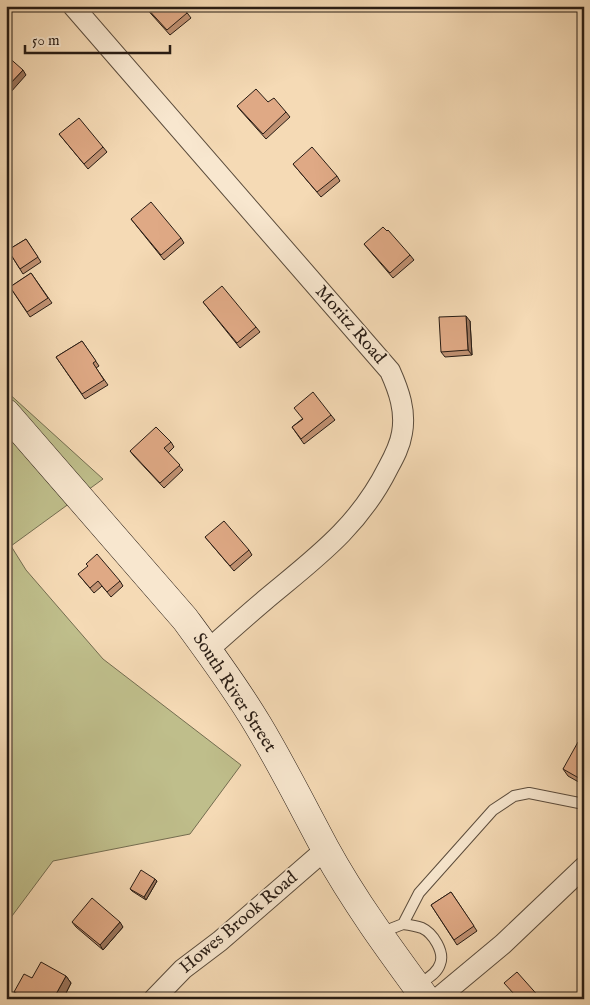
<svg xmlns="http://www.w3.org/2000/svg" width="590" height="1005" viewBox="0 0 590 1005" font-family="'IM FELL English',serif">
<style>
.green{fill:#bfbe8b;stroke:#746d50}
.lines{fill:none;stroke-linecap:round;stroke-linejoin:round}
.lane-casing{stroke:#5b4c3c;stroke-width:12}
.street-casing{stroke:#5b4c3c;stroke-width:22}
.secondary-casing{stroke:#281c14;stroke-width:29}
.lane{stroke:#f8e7cf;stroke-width:10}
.street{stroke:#f8e7cf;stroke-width:20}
.secondary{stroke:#f8e7cf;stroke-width:28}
.wall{fill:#c09172;stroke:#281c14}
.shaded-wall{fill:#9c765d;stroke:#281c14}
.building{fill:#dfa985;stroke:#281c14}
.labels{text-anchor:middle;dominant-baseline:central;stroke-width:4;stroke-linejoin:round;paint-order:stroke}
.street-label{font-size:18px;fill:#281c14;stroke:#f8e7cf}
</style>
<rect width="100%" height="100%" fill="#f5dab5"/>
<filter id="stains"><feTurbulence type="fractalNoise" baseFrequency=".004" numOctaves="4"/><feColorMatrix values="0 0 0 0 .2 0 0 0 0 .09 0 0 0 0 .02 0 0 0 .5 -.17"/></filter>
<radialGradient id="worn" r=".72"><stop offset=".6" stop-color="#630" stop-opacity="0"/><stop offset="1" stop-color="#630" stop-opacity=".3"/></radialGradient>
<!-- green -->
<path class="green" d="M6,391L103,479L11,546L26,570L103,659L241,765L190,834L53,861L6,924Z"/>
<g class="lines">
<defs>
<path id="lane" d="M403,924C410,925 416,926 422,928C433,933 445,952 440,964C437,974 426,979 418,985
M380,933L403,924L419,893L493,810L514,796L529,793L584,804"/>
<path id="street" d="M73,6L390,371C399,391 406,411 402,433C400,446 394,457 388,468C358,528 314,559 265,600C246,616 227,633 208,650
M154,999L183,969L220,941L326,849
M437,999L503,944L584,867"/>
<path id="secondary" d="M6,413L185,619C210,653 236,688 258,725C282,765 303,807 325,848C354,901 390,950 426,999"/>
</defs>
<!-- lane casing -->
<use href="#lane" class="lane-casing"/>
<!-- street casing -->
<use href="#street" class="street-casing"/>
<!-- secondary casing -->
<use href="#secondary" class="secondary-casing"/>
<!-- lane -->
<use href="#lane" class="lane"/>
<!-- street -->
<use href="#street" class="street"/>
<!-- secondary -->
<use href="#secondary" class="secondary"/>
</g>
<!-- wall -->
<path class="wall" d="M144,6H182L191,18L170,35Z
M268,102L286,112L290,117L266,139L241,111L237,106Z
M59,134L103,147L107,152L88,169Z
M293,164L337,176L340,181L321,197Z
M131,219L181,238L184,243L164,260Z
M26,239L41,262L23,274L8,250Z
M364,244L410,255L414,260L393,278Z
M31,273L52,303L30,317L10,287Z
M203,302L256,327L260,332L240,348Z
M470,321L472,355L445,357L441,352Z
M82,341L99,366L96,368L108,385L85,399L56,357Z
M331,415L335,420L304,444L292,427L302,419Z
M171,442L174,447L168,453L183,470L164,488L134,456L130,451Z
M205,537L249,550L252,555L234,571Z
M78,574L120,581L123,586L111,597L102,586L94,593Z
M584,745V785L568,776L563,769Z
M155,879L157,881L146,900L132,891L130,889Z
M451,892L477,931L457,945L431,905Z
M72,922L123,927L103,950L76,927Z
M66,976L71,983L63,999H18L14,992L32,978Z"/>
<!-- shaded-wall -->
<path class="shaded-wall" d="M23,70L26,75L10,93L6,88Z
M466,316L470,321L472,355L468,350Z
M155,879L157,881L146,900L144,897Z
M120,922L123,927L103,950L100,945Z
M66,976L71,983L63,999H57L55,996Z
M52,995L55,999H50Z"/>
<!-- building -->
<path class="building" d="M145,6H182L187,13L167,30Z
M6,55L23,70L6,88Z
M256,89L268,102L274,98L286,112L263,134L237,106Z
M79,118L103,147L84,164L59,134Z
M312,147L337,176L317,192L293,164Z
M151,202L181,238L161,255L131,219Z
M383,227L387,231L388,230L410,255L390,273L364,244Z
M26,239L38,257L20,269L8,250Z
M31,273L48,298L27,312L10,287Z
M222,286L256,327L237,343L203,302Z
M466,316L468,350L441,352L439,317Z
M82,341L96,361L93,363L104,380L82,394L56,357Z
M313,392L331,415L301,439L292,427L303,419L294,408Z
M156,427L171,442L164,448L180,465L160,483L130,451Z
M224,521L249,550L230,566L205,537Z
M97,554L120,581L107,592L98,581L90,588L78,574L88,566L86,564Z
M578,742L584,745V781L563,769Z
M141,870L155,879L144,897L130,889Z
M451,892L474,926L454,940L431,905Z
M92,898L120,922L100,945L72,922Z
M41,962L66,976L55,996L52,995L50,999H23L24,997L14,992L24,974L32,978Z
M517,972L541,999H509L514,994L504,983Z"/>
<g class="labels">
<!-- street labels -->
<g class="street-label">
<text transform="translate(350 325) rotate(49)">Moritz Road</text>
<text transform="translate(234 693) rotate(57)">South River Street</text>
<text transform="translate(239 923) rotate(-40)">Howes Brook Road</text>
</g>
</g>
<!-- margin -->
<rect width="590" height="1005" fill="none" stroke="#f5dab5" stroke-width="25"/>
<rect x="8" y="8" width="575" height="990" fill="none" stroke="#281c14" stroke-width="2.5"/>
<rect x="12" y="12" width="565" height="980" fill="none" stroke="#281c14"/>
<!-- scale -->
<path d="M25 45v8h145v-8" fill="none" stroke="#281c14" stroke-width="2.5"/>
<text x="32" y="45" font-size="15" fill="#281c14" stroke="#f8e7cf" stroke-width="4" paint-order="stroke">50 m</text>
<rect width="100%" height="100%" filter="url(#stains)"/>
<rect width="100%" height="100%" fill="url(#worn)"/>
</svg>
